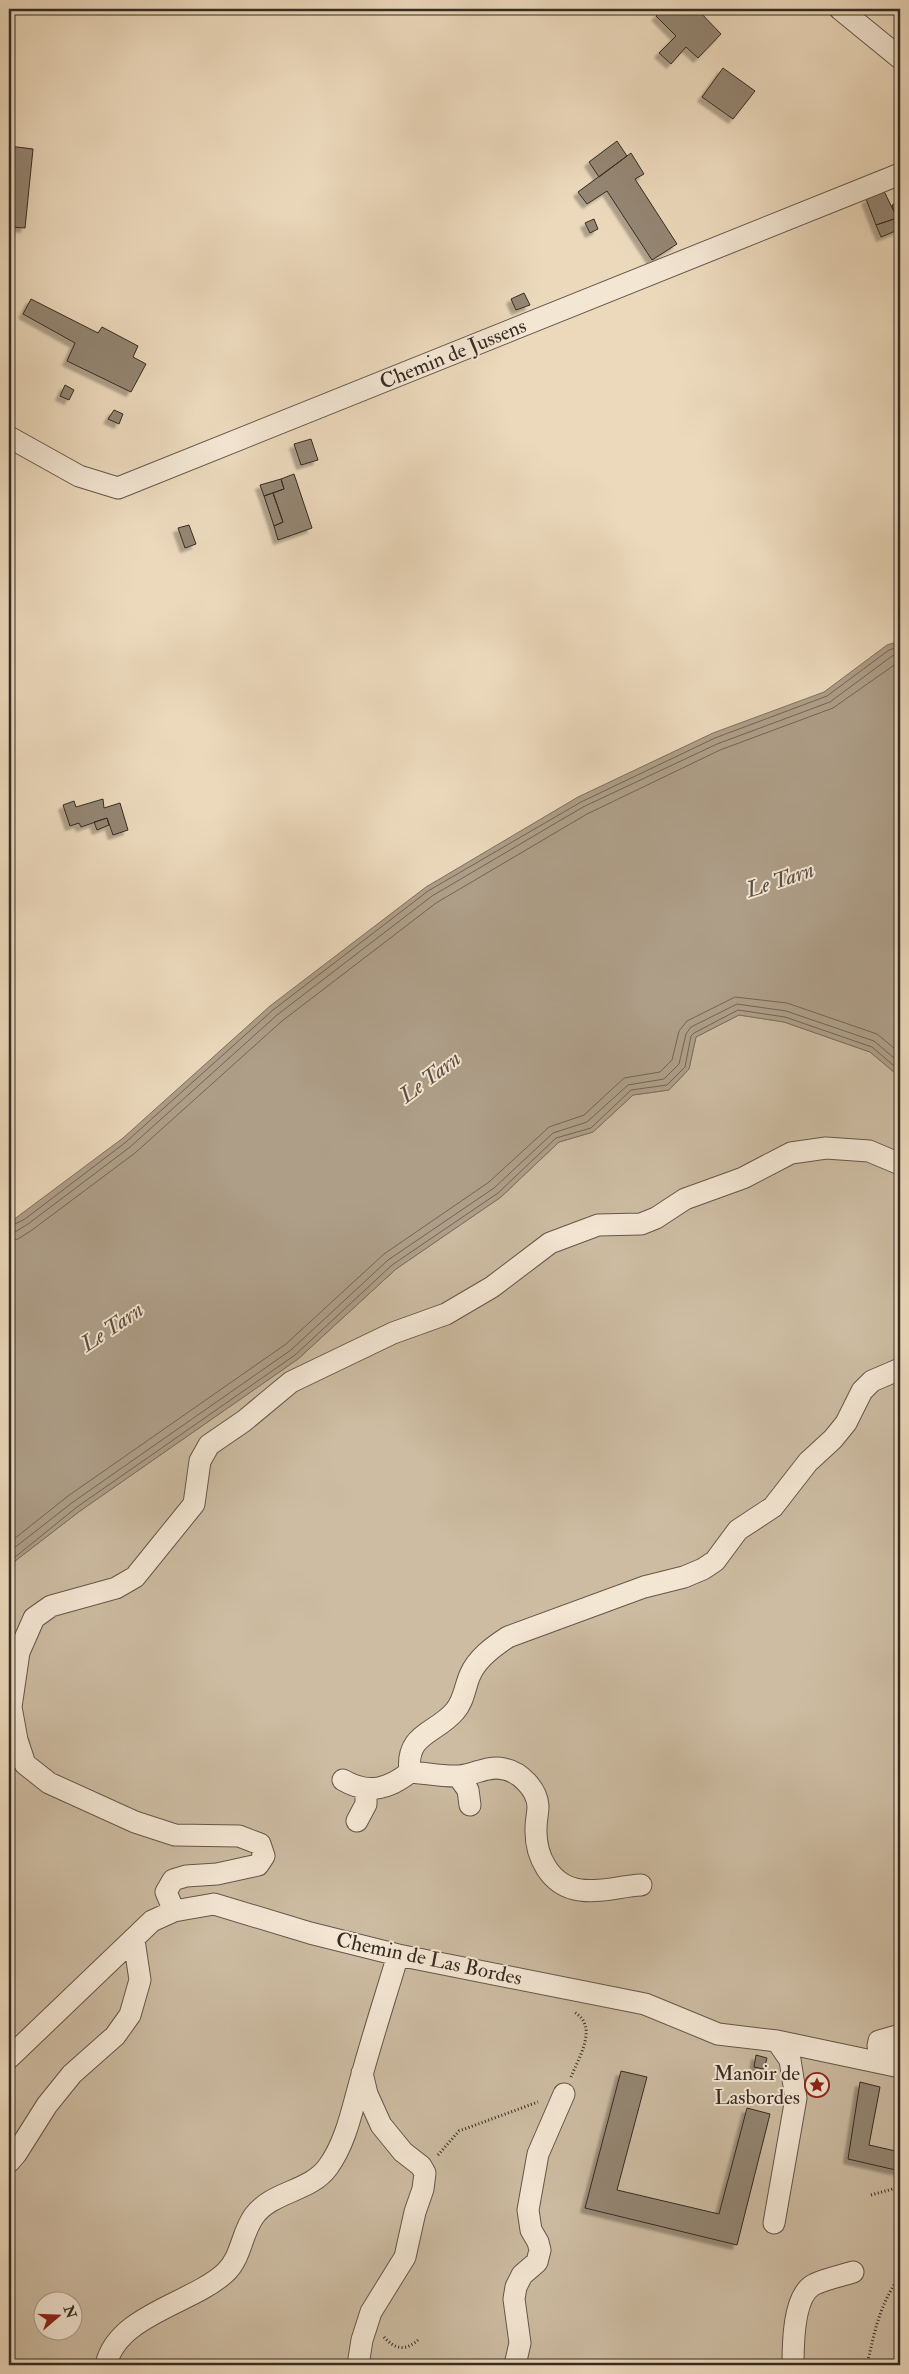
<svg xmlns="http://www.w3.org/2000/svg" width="909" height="2374" viewBox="0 0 909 2374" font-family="'IM FELL Double Pica',serif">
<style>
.green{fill:#cdbca2;stroke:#817462;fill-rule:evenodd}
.water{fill:#ae9e88;stroke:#7e7060}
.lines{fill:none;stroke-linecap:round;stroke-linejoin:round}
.shore{stroke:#726556;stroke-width:1}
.building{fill:#948673;stroke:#352c23;filter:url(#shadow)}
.minor-casing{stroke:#635749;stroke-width:23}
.path{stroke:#352c23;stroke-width:3;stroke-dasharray:1 2.5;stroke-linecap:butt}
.minor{stroke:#f3e6d3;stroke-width:21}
.labels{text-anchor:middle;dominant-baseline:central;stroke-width:4;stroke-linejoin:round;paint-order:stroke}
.street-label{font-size:21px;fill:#352c23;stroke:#f3e6d3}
.poi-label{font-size:21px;fill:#352c23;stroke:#f3e6d3;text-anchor:end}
.water-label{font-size:22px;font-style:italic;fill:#594e41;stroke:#f3e6d3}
</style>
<defs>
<filter id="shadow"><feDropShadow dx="-4.5" dy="4.5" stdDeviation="1" flood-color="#0004"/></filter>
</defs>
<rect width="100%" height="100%" fill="#ecd9bc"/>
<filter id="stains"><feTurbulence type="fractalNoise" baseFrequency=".004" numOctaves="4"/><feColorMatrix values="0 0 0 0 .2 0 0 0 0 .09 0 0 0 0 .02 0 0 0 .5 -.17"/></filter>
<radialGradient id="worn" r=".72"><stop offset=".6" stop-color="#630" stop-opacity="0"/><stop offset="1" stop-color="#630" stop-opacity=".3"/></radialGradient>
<!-- green -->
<path class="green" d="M739,1015L784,1022L870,1052L900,1077V2365H9V1570L15,1561L80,1511L298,1359L396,1269L501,1197L559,1142L593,1132L633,1095L669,1090L689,1069L696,1037ZM42,2302H72V2332H42Z"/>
<!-- water -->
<path class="water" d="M900,641V1077L870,1052L784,1022L739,1015L696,1037L689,1069L669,1090L633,1095L593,1132L559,1142L501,1197L396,1269L298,1359L80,1511L15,1561L9,1570V1223L123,1138L270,1006L426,887L578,797L713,733L824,692L887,645Z"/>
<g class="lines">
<!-- shore -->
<path class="shore" d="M9,1227L25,1219L126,1142L273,1010L428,891L581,802L715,738L827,696L889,650L900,646
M9,1233L15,1232L28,1224L130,1147L277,1015L432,896L583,807L717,744L830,702L892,656L900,653
M9,1241L18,1239L32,1230L135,1153L282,1021L436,903L587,814L720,750L833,708L900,661
M9,1543L68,1496L286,1344L384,1254L489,1182L549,1127L584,1115L624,1078L660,1072L672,1060L679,1031L687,1021L735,997L787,1003L877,1034L900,1053
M9,1552L73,1502L291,1350L388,1260L494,1188L553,1133L587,1122L628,1085L664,1079L679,1064L686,1034L691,1027L737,1004L786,1011L874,1041L900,1063
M9,1562L77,1507L295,1355L392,1265L498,1193L556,1138L591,1128L631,1090L667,1085L685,1067L691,1036L694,1033L738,1010L785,1017L872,1047L900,1071"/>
</g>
<!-- building -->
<path class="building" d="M663,9H697L721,34L698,58L686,47L671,64L659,53L676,36L656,16Z
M723,68L755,91L733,119L702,97Z
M617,141L627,156L599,177L589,162Z
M9,146L33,149L25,228L9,227Z
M631,153L644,174L635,179L677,244L652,260L607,191L587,204L578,192Z
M884,191L897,218L876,225L866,199Z
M900,201V225H899L892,205Z
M594,219L598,229L590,233L585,223Z
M894,219L898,230L881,237L876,225Z
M524,293L530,305L516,310L511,299Z
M31,299L98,333L102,327L138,346L133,357L146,364L131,392L67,361L75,343L23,314Z
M65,385L74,390L69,400L60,396Z
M114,410L123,414L119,424L108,419Z
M311,439L318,460L301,465L294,444Z
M294,474L312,528L278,540L274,526L283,522L273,493L284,489L281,479Z
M281,479L284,489L264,496L260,485Z
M273,493L283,522L274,526L264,496Z
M189,525L196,544L185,548L178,528Z
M103,799L104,808L120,803L128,830L113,835L107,818L81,827L79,823L70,826L63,805L74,801L76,807Z
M107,818L109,825L97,830L94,822Z
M756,2055L767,2058L764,2069L754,2067Z
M621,2071L647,2077L617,2190L719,2214L747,2108L770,2114L737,2245L585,2208Z
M860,2082L880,2087L869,2145L900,2152V2171L848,2159Z"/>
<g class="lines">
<defs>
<path id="minor" d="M840,9L900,58
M9,437L79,476L118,488L900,174
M410,1772C426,1773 443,1777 459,1776C474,1775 488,1765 504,1769C520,1772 537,1789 538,1806C538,1813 536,1821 536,1828C535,1856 550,1886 580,1890C600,1893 621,1886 641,1885
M458,1776L468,1790L470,1805
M343,1780C368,1795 389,1789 410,1772C405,1733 436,1734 455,1711C464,1701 465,1686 470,1675C477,1658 494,1646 508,1637L644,1587L684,1577L703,1569L715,1561L738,1530L773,1507L808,1462L833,1439L846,1423L862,1391L872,1381L900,1369
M357,1821L366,1804V1789
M174,1911L166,1892L173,1880L186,1876L217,1874L258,1865L264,1856L260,1844L239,1836L175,1835L135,1822L49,1783L25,1764L17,1740L11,1707L19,1652L34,1618L51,1606L116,1588L135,1577L194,1504L200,1461L209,1445L244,1421L291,1382L393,1333L446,1314L492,1287L550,1243L598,1225L641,1224L656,1218L685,1199L743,1178L791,1153L826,1148L869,1151L900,1164
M900,2035L879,2041L878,2046L900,2054
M9,2058L152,1921L174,1911L214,1904L310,1933L398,1955L645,2004L718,2034L777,2041L900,2067
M9,2162L16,2154L47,2105L72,2074L115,2036L130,2015L140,1980L134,1940
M774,2223L796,2098L790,2060L777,2041
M106,2365C117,2315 191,2304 225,2273C242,2257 241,2234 254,2216C272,2191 310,2192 328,2167C347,2141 353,2105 362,2075C373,2035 386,1995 398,1955
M358,2365L362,2340L371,2312L405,2257L415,2212L423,2189L425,2173L421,2166L403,2152L381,2125L367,2094L362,2073
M515,2365L520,2343L514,2299L516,2287L522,2275L537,2262L540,2250L538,2242L531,2230L528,2210L538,2154L564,2094
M793,2365C793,2345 793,2297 813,2285C824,2279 841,2276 853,2272"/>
</defs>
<!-- minor casing -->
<use href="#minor" class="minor-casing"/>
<!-- path -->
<path class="path" d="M571,2077C579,2057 599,2026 574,2012
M438,2155L459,2131L538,2102
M871,2195L900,2187
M384,2337C395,2350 407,2351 419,2339
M867,2365C875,2330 879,2306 900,2276"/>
<!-- minor -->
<use href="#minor" class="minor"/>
</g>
<!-- icons -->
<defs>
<symbol id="sight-ring" viewBox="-11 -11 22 22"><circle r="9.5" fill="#f3e6d3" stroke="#8f2418" stroke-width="1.5"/><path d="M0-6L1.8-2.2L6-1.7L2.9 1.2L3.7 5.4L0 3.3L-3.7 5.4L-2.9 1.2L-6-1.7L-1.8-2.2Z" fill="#8f2418"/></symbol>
</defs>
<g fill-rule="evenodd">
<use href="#sight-ring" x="803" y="2071" width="28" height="28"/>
</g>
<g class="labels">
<!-- street labels -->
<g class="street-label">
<text transform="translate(453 354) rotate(-22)">Chemin de Jussens</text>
<text transform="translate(429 1959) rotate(12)">Chemin de Las Bordes</text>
</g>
<!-- poi labels -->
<g class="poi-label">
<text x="800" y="2073">Manoir de<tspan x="800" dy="24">Lasbordes</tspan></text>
</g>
<!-- water labels -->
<g class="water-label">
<text transform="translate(780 880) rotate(-18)">Le Tarn</text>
<text transform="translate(430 1077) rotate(-37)">Le Tarn</text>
<text transform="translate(112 1327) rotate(-34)">Le Tarn</text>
</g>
</g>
<!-- margin -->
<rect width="909" height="2374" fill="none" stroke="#ecd9bc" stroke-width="30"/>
<rect x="10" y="10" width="889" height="2354" fill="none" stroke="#352c23" stroke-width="2.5"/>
<rect x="15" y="15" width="879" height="2344" fill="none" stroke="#352c23"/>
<!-- north arrow -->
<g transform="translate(58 2316) rotate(71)"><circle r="24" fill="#f3e6d3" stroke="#a79c8d"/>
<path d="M0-4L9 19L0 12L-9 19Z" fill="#8f2418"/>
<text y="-8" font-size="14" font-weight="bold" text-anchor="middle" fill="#352c23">N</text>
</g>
<rect width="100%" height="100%" filter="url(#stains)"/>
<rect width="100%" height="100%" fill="url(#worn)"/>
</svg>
